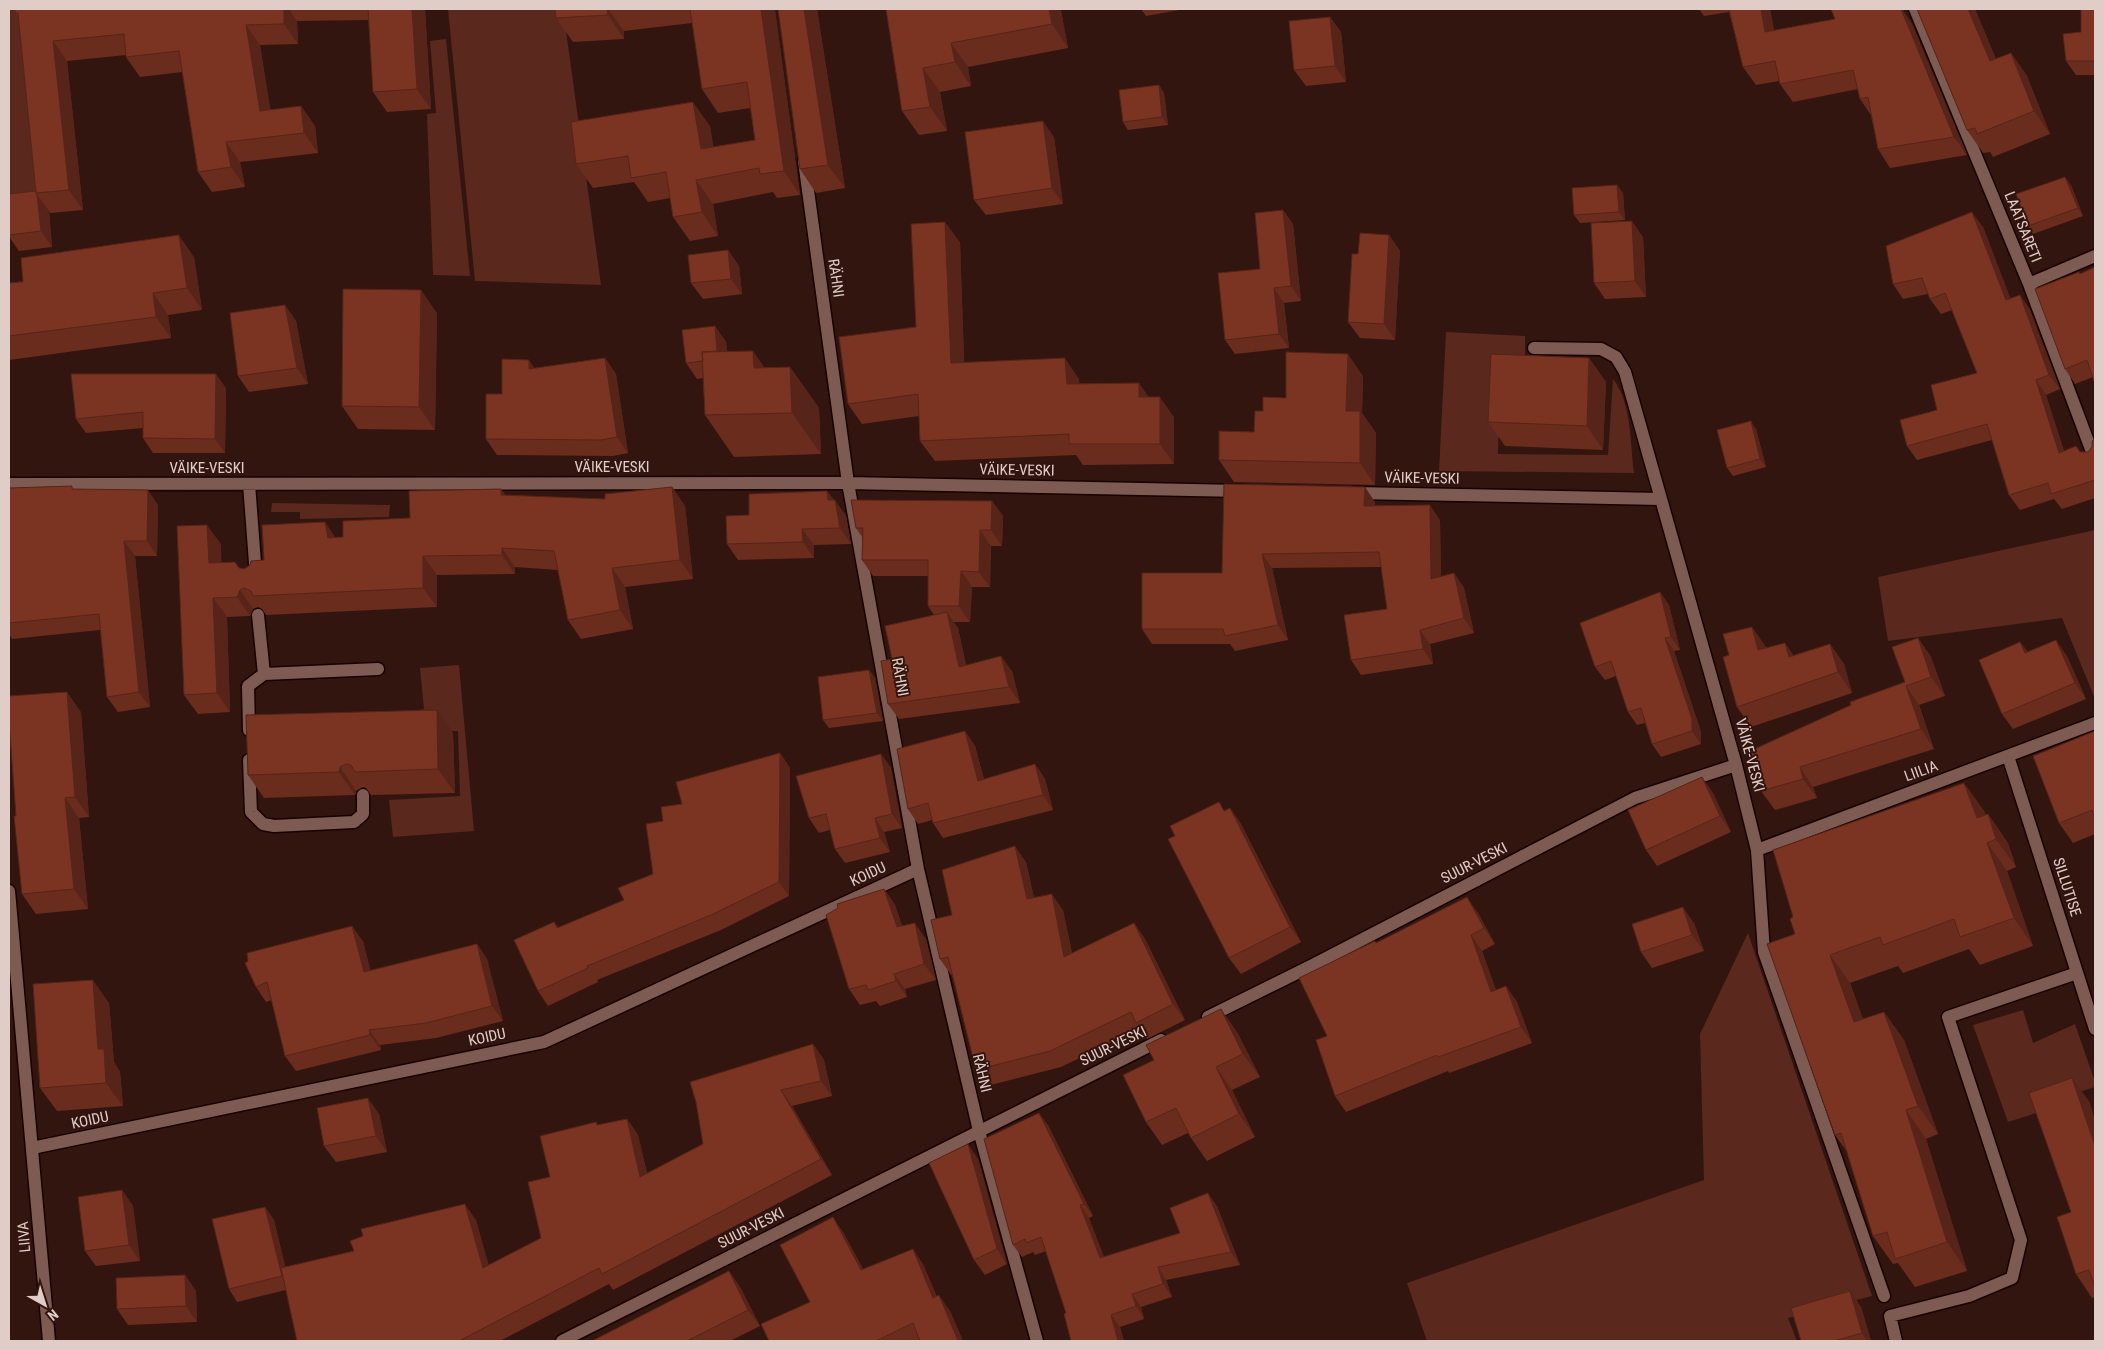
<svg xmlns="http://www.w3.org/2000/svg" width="2104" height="1350" viewBox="0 0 2104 1350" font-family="'Roboto Condensed',sans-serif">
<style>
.green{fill:#5a281c}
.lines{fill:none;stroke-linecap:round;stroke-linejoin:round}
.minor-casing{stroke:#180200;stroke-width:15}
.minor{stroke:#7e5b52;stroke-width:12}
.wall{fill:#6a2c1d}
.shaded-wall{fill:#562418}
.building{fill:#7b3322;stroke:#562418}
.labels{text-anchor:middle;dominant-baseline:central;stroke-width:4;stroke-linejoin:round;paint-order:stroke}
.street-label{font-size:15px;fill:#e1cdc8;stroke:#32150e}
</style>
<rect width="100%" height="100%" fill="#32150e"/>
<!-- green -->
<path class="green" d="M9,9H23L43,202L9,203Z
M448,9H563L601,285L475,281Z
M446,39L470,276L433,275L427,114L436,113L430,41Z
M1446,332L1525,336V370L1500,372L1498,454L1608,455L1613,379C1632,403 1630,443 1634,473L1439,471Z
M272,503L390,505L389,517L300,519V512H271Z
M2095,530V699L2062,618L1888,641L1878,577Z
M459,665L474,831L393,837L389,800L460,796L458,731L404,732L401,713L424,709L420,668Z
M1748,933L1872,1296L1788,1318L1797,1341H1427L1407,1283L1704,1180L1700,1034Z
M2023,1010L2033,1043L2075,1024L2095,1082V1087L2049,1101L2052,1108L2008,1122L1973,1025Z"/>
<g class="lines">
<defs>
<path id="minor" d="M1915,9L2029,284L2095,460
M804,161L848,483L918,869L979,1131L1037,1341
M2029,284L2095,256
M1534,348L1601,349L1616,357L1625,372L1661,499
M9,484L848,483L1241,491
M249,484L256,576
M1354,493L1661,499L1736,765L1757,850L1764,952L1884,1296
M258,615L264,674L378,669
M249,730L248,686L264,674
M2008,756L2095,1029
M249,760L251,812L263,824L274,826L354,822L363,814V795
M1757,850L2095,723
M9,891L49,1341
M1208,1017L1313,965L1635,798L1736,765
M32,1148L544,1042L918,869
M562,1341L1161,1040
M1896,1341L1890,1316L1969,1296L2012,1278L2021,1240L1948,1017L2077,973"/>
</defs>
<!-- minor casing -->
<use href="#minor" class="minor-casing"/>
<!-- minor -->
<use href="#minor" class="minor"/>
</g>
<!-- wall -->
<path class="wall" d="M15,9H425L431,109L387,112L373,92L369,20L297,21L298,44L260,45L270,110L301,106L315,126L318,153L240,162L245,187L212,192L198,172L182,72L140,77L126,57V55L67,61L83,210L50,213L49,211L52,247L19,251L10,238H9V194L36,191L18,17L15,13Z
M553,9H775V10L800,195L777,198L773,192L713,204L718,236L690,241L673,217L670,198L648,202L634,182L593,188L576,164L710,126L713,147L755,140L750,108L718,113L702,89L692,23L624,31V39L573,42L556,18L555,12Z
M778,9H819H817L845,188L816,193L800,169Z
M886,9H1060L1061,11L1068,48L968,67L971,86L940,92L947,131L919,135L902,111Z
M1141,9H1185L1146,16Z
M1699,9H1770L1774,31L1904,12L1912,24L1967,155L1890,168L1878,149L1871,115L1860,99L1858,89L1793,102L1780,84L1779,81L1756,85L1743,67L1729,12L1704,16Z
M1917,9H1975L1996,59L2011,53L2027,76L2050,134L1993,157L1990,152L1983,153L1967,130Z
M2095,9V75H2076L2066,61L2081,32Z
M1330,17L1341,32L1346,82L1306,86L1294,70Z
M1159,85L1164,93L1168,125L1128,130L1123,122Z
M1054,137L1063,204L986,215L974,200Z
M2071,185L2083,216L2033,234L2028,226Z
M1623,193L1625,220L1580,223L1574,215Z
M1283,210L1293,224L1301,301L1284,303L1289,348L1235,354L1225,340L1260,269Z
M1983,227L2010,299L2020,295L2030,310L2060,389L2046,395L2064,451L2088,452L2092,447L2095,439V498L2062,509L2054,499L2020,510L2009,495L1992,440L1917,460L1907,446L1937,410L1977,373L1952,310L1941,314L1930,299L1928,294L1903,299L1893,284Z
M1389,235L1400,251L1395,340L1360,338L1348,322L1358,254Z
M1643,237L1646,297L1605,299L1594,283Z
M960,242L964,362L1079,379V383L1149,397L1174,417V464L1083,465L1076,455L935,461L920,441L919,416L862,424L848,404L916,327Z
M728,250L739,266L742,294L703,299L691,283Z
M194,257L202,310L168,315L171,338L9,360V283Z
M2080,274L2093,377L2075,384L2065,369Z
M285,305L296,321L308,384L249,392L238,376Z
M437,313L435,430L358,429L342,406Z
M715,326L726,342L727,351L766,368L790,367L819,408L821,454L734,457L705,415L703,378L697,379L686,363Z
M605,358L616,374L628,453L613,456L497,455L486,439L502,394L535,368Z
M1589,358L1606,382L1603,450L1505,446L1488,422Z
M1363,376L1362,413L1376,433L1375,485L1234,482L1219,460L1254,432L1286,398Z
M226,388L225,453H153L143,438V428L86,433L76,419Z
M1756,429L1766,467L1733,476L1727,468Z
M1224,484L1375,502V506L1440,520L1441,577L1454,573L1464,588L1474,633L1430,644L1433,664L1361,675L1351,660L1387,609L1381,567L1272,568L1288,640L1235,651L1230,644H1152L1142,629L1222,573Z
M672,487L685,506L693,579L625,587L633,629L581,639L568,620L558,570L515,567V574L437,575V607L266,615L262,609L258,607L253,609L250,616L227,617L230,712L198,714L184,695L221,544V562L244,569L264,560L335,537H343L410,518L501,489L505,495L605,499Z
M9,488L74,489L158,505L157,556H135L150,707L118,712L107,697L100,630L12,639L9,634Z
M827,491L846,516L851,544L814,545V558L738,560L727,544L749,515Z
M992,501L1003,516L1002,546H991L990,587H972L970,622H953L958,628L966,665L1012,671L1020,703L899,719L888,704L892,659L934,615L928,606V576H873L862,560V537L856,528Z
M1660,592L1669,605L1680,650L1674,651L1701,732V744L1661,757L1652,744L1645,723L1637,725L1628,712L1616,676L1605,680L1595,667Z
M1752,627L1766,648L1794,655L1830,644L1844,664L1852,693L1751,727L1737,707L1729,655Z
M1918,638L1931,657L1945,696L1919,705L1934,749L1813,787L1817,798L1775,810L1761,791L1905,682Z
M2020,642L2028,652L2067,656L2086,699L2013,729L2002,714Z
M869,670L875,678L883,721L829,728L823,720Z
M81,712L89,817L79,818L88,909L36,914L22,894Z
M965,731L975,746L984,779L1035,764L1045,779L1053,810L943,838L933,823L932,820L918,824L908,809Z
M2095,731V834L2073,843L2059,823Z
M453,733L455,793L371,795L366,788L363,787L356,791L355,795L264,798L248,775Z
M780,753L790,768L789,896L721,930L597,980L598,982L548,1006L538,991L554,922L559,928L624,900L653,874L663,821L682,804Z
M881,754L891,768L902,828L884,832L890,852L845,863L835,849L830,830L819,833L809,818Z
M1964,783L1984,811L1986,815L1988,814L2008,843L2016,867L2007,871L2033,946L1980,965L1969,949L1903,973L1898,966L1850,983L1863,1019L1884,1012L1904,1040L1938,1134L1926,1139L1967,1271L1915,1287L1898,1263L1893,1264L1873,1236L1846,1150L1835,1135L1795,934L1793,917Z
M1713,793L1731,832L1657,866L1646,850Z
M1230,808L1241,824L1301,942L1241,974L1229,958L1225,811Z
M1026,862L1034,898L1063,910L1072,953L1134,923L1145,939L1185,1020L1147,1039L1140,1029L1061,1067L987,1086L976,1070L952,975H951L940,959L952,915Z
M884,889L895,905L902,926L926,939L936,980L905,989L907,997L880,1006L876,1001L860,1005L849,989Z
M1478,913L1495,944L1482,951L1496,990L1506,986L1517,1002L1532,1043L1449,1073L1448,1071L1346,1112L1335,1096L1377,943Z
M1694,923L1704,951L1652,968L1641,952Z
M363,941L370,971L477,944L487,959L503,1021L436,1038L380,1045L381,1050L296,1071L285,1056L272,1000L266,1002L256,987Z
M109,1003L114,1062L120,1072L123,1106L57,1111L40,1088Z
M1237,1032L1260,1077L1232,1090L1255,1137L1207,1161L1191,1138L1188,1133L1162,1145L1146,1122Z
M813,1044L824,1060L832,1096L792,1106L832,1175L613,1290L609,1284L500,1341H297L286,1290L237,1302L229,1289L265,1207L274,1220L285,1267L354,1251L476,1220L488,1265L541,1238L550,1177L596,1122L598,1125L627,1119L638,1135L647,1173L703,1144Z
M2089,1101L2095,1121V1297L2092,1298L2076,1274L2071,1212Z
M379,1114L387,1152L336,1162L324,1146Z
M1048,1125L1093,1216L1089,1218L1104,1257L1180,1233L1217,1206L1240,1265L1166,1280L1172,1297L1141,1307L1144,1319L1120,1327L1124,1341H1071L1066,1313L1046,1251L1035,1255L1033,1252L1022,1257L1013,1245Z
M978,1159L1007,1264L985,1275L974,1260Z
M122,1190L133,1206L140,1261L96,1266L85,1251Z
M843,1232L863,1269L923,1264L937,1297L950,1311L963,1341H920V1340L918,1341H769L810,1302Z
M729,1271L740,1287L760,1326L730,1341H592Z
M185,1275L196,1291L197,1322L128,1325L117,1309Z
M1850,1291L1861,1307L1871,1341H1801Z"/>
<!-- shaded-wall -->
<path class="shaded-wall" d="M284,9H289L297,21L298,44L284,24Z
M412,9H425L431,109L417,89Z
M607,9H608L624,31V39L608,15Z
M761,9H775V10L800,195L784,171Z
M804,9H817L845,188L828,165Z
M1049,9H1060L1061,11L1068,48L1052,24Z
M1761,9H1770L1778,50L1765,32Z
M1898,9H1903L1904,12L1912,24L1967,155L1954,137Z
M1968,9H1975L2006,84L1990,61Z
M1330,17L1341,32L1346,82L1335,66Z
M246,25L260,45L274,131L260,111Z
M53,41L67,61L83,210L69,190Z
M951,43L968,67L971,86L955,62Z
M2011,53L2027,76L2050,134L2034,111Z
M923,68L940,92L947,131L930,107Z
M1159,85L1164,93L1168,125L1162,117Z
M693,102L710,126L718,173L701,149Z
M301,106L315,126L318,153L304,133Z
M1043,121L1054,137L1063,204L1052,188Z
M226,142L240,162L245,187L231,167Z
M2065,177L2071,185L2083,216L2078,208Z
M696,180L713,204L718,236L702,212Z
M1617,185L1623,193L1625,220L1619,212Z
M37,195L49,211L52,247L41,231Z
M1283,210L1293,224L1301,301L1291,286Z
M1972,212L1983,227L2017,315L2006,300Z
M1632,221L1643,237L1646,297L1635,281Z
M945,222L960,242L965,383L951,363Z
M179,235L194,257L202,310L187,288Z
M1389,235L1400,251L1395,340L1384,324Z
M728,250L739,266L742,294L731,279Z
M1274,288L1284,303L1289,348L1279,334Z
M421,290L437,313L435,430L419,407Z
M153,293L168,315L171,338L156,317Z
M2020,295L2030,310L2060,389L2049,375Z
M285,305L296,321L308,384L297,368Z
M715,326L726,342L729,376L718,360Z
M753,351L782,392L754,368Z
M1348,354L1363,376L1362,413L1376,433L1375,485L1360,463L1346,411Z
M605,358L616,374L628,453L617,437Z
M1065,358L1079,379L1081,404L1067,384Z
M1589,358L1606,382L1603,450L1587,426Z
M529,360L540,376L529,369Z
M790,367L819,408L821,454L792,413Z
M216,374L226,388L225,453L215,439Z
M2036,380L2046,395L2069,468L2059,453Z
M1139,383L1153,403L1139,397Z
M1160,397L1174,417V464L1160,444Z
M1751,421L1756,429L1766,467L1760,459Z
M672,487L685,506L693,579L680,560Z
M1365,487L1375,502V521L1364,506Z
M501,489L514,508L501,495Z
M148,490L158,505L157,556L147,541Z
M827,491L835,502V500L846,516L851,544L840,528L828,500Z
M992,501L1003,516L1002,546L991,530Z
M1430,505L1440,520L1441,594L1431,579Z
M325,522L338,541L328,538Z
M207,525L221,544L222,582L209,563Z
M802,529L814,545V558L803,542Z
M980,530L991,546L990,587L979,572Z
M124,541L135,556L150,707L139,692Z
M502,548L515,567V574L502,555Z
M1262,554L1272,568L1288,640L1278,625Z
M423,556L437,575V607L423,588Z
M612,568L625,587L633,629L620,610Z
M961,571L972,587L970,622L959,606Z
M1454,573L1464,588L1474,633L1464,618Z
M240,590L253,609L250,616L237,597Z
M1660,592L1669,605L1680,650L1671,637Z
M213,598L227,617L230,712L217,693Z
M947,612L958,628L970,683L959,667Z
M1752,627L1766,647L1772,670L1758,650Z
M1420,630L1430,644L1433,664L1423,649Z
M1665,638L1674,651L1701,732V744L1692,731Z
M1918,638L1931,657L1945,696L1931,677Z
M2056,640L2067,656L2086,699L2075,683Z
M2020,642L2032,658L2025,653Z
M1785,643L1799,663L1789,657Z
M1830,644L1844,664L1852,693L1838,672Z
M1001,656L1012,671L1020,703L1009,687Z
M869,670L875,678L883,721L877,713Z
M1906,686L1919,705L1934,749L1921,729Z
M67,692L81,712L89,817L75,797Z
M437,710L453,733L455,793L438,769Z
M965,731L975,746L988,796L978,781Z
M780,753L790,768L789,896L779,882Z
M881,754L891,768L902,828L892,814Z
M1035,764L1045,779L1053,810L1043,795Z
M340,767L356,791L355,795L339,772Z
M1800,767L1813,787L1817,798L1803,779Z
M1702,777L1713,793L1731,832L1720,816Z
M1964,783L1984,811L1994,840L1977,818Z
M65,798L79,818L88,909L74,889Z
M1230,808L1241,824L1301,942L1290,927Z
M1988,814L2008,843L2016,867L1996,839Z
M875,818L884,832L890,852L880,838Z
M1987,843L2007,871L2033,946L2014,918Z
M1015,846L1026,862L1038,915L1027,899Z
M884,889L895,905L908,943L897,927Z
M1052,894L1063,910L1076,973L1064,957Z
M1467,897L1478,913L1495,944L1484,928Z
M1683,907L1694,923L1704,951L1692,935Z
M915,923L926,939L936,980L924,964Z
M1134,923L1145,939L1185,1020L1173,1004Z
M352,926L363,941L375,987L364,972Z
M1471,935L1482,951L1502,1008L1491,992Z
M477,944L487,959L503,1021L492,1006Z
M1830,955L1850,983L1874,1051L1854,1022Z
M894,974L905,989L907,997L896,981Z
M93,980L109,1003L114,1062L120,1072L123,1106L106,1083L98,1049Z
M1506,986L1517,1002L1532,1043L1521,1027Z
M1221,1009L1237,1032L1260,1077L1243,1054Z
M1884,1012L1904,1040L1938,1134L1918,1106Z
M369,1030L380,1045L381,1050L370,1035Z
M813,1044L824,1060L832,1096L821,1081Z
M1216,1067L1232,1090L1255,1137L1239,1114Z
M2072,1078L2089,1101L2095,1121V1146Z
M781,1090L792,1106L832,1175L821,1159Z
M368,1098L379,1114L387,1152L376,1136Z
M1906,1110L1926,1139L1967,1271L1947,1242Z
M1039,1113L1048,1125L1093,1216L1084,1204Z
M627,1119L638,1135L651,1192L640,1177Z
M968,1144L978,1159L1007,1264L997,1249Z
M122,1190L133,1206L140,1261L129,1245Z
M1208,1193L1217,1206L1240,1265L1231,1252Z
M465,1204L476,1220L494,1283L483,1268Z
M1080,1205L1089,1218L1109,1271L1100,1258Z
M265,1207L274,1220L291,1289L282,1276Z
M833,1217L843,1232L871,1285L861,1270Z
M913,1249L923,1264L944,1313L933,1298Z
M1158,1267L1166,1280L1172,1297L1163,1284Z
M729,1271L740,1287L760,1326L748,1310Z
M185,1275L196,1291L197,1322L186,1306Z
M1850,1291L1861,1307L1871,1341H1867L1862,1333Z
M1132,1294L1141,1307L1144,1319L1136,1306Z
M939,1295L950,1311L963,1341H958Z
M1111,1315L1120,1327L1124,1341H1118Z"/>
<!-- building -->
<path class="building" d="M15,9H284V24L246,25L260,111L301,106L304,133L226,142L231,167L198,172L179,51L126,57L124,34L53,41L69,190L36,193L18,13H15Z
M368,9H412L417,89L373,92Z
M555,9H607L608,15L556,18Z
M690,9H761L784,171L760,174L759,168L696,180L702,212L673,217L666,172L631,178L628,156L576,164L571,122L693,102L701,149L755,140L747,82L702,89Z
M778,9H804L828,165L800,169Z
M886,9H1049L1052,24L951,43L955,62L923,68L930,107L902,111Z
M1729,9H1761L1765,32L1835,19L1831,9H1901L1954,137L1878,149L1868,97L1860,99L1853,70L1780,84L1775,61L1743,67Z
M1917,9H1968L1990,61L2011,53L2034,111L1977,134L1975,128L1967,130Z
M2081,9H2095V61H2066L2063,34L2081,32Z
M1330,17L1335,66L1294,70L1289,21Z
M1159,85L1162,117L1123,122L1119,90Z
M1043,121L1052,188L974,200L965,132Z
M2065,177L2078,208L2028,226L2016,194Z
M1617,185L1619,212L1574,215L1572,188Z
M36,191L37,195L41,231L9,235V194Z
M1283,210L1291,286L1274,288L1279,334L1225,340L1218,273L1260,269L1255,213Z
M1972,212L2006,300L2020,295L2049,375L2036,380L2059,453L2076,446L2080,452H2088L2092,447V441L2095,439V480L2051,494L2048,483L2009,495L1987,424L1907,446L1900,420L1937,410L1931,385L1977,373L1945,293L1930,299L1922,278L1893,284L1886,246Z
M1632,221L1635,281L1594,283L1591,223Z
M945,222L951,363L1065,358L1067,384L1139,383V397H1160V444H1069V434L920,441L918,394L848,404L839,337L916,327L911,224Z
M1360,233L1389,235L1384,324L1348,322L1352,254H1358Z
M179,235L187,288L153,293L156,317L9,336V283L23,282L21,258Z
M728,250L731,279L691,283L688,255Z
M2095,267V384L2087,360L2065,369L2035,289L2079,272L2080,274Z
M343,289L421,290L419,407L342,406Z
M285,305L297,368L238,376L230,313Z
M715,326L717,351L702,352L703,361L686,363L682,330Z
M753,351L754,368L790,367L792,413L705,415L702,352Z
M1286,352L1348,354L1346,411H1360V463L1219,460V431L1254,432L1255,411H1263V397L1286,398Z
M1491,354L1589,358L1587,426L1488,422Z
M605,358L617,437L601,440L486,439V394H502V359L529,360V369Z
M71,374H216L215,439L143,438V412L76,419Z
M1751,421L1760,459L1727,468L1717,430Z
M1224,484L1365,487L1364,506L1430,505L1431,579L1454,573L1464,618L1420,630L1423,649L1351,660L1344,615L1387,609L1379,552L1262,554L1278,625L1225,636L1223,629H1142V573H1222Z
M72,486V489L148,490L147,541H124L139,692L107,697L99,614L9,623V488Z
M672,487L680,560L612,568L620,610L568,620L554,551L502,548V555L423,556V588L253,596L251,591L244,588L240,590L237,597L213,598L217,693L184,695L177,526L207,525L209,563L235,562L239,568L244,569L250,565L251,561L264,560L262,525L325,522L328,538L343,537V521L410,518L409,491L501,489V495L605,499V494Z
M827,491L828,500H835L840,528L802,529L803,542L727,544L726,516L749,515V494Z
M851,500L992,501L991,530H980L979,572L961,571L959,606H928V560H862L863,528H856Z
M1660,592L1671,637L1665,638L1692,719V731L1652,744L1641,708L1628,712L1611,661L1595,667L1580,623Z
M947,612L959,667L1001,656L1009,687L888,704L881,661L892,659L885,626Z
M1752,627L1758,650L1785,643L1789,657L1830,644L1838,672L1737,707L1723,657L1729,655L1723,634Z
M1918,638L1931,677L1906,686L1921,729L1800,767L1803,779L1761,791L1750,751L1851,705L1850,702L1905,682L1892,647Z
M2056,640L2075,683L2002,714L1979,660L2020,642L2025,653Z
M869,670L877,713L823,720L818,677Z
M67,692L75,797L65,798L74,889L22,894L14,816H16L9,721V696Z
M437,710L438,769L355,772L351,765L346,764L340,767L339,772L248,775L246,715Z
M965,731L978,781L1035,764L1043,795L933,823L928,803L908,809L897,749Z
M2095,731V820L2092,810L2059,823L2033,756Z
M780,753L779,882L711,915L587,966L588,968L538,991L514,940L554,922L557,928L624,900L618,888L653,874L646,824L663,821L661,807L682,804L676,782Z
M881,754L892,814L875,818L880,838L835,849L826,814L809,818L796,776Z
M1702,777L1720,816L1646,850L1628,810Z
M1964,783L1977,818L1988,814L1996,839L1987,843L2014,918L1960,937L1954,919L1883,945L1880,937L1830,955L1854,1022L1884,1012L1918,1106L1906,1110L1947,1242L1895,1259L1887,1232L1873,1236L1841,1133L1835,1135L1767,944L1795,934L1790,919L1793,917L1773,850Z
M1219,802L1224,811L1230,808L1290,927L1229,958L1168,839L1175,836L1170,826Z
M1015,846L1027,899L1052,894L1064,957L1134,923L1173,1004L1136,1023L1131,1012L1050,1051L976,1070L948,957L940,959L931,920L952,915L942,870Z
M884,889L897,927L915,923L924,964L894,974L896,981L868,990L866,985L849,989L826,915L838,908L837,904Z
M1467,897L1484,928L1471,935L1491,992L1506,986L1521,1027L1438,1057L1437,1055L1335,1096L1316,1040L1327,1036L1299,978L1375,941L1376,943Z
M1683,907L1692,935L1641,952L1632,924Z
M352,926L364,972L477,944L492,1006L426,1023L369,1030L370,1035L285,1056L267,982L256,987L245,963L248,961L247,953Z
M93,980L98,1049H104L106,1083L40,1088L33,984Z
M1221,1009L1243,1054L1216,1067L1239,1114L1191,1138L1176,1108L1146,1122L1123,1075L1154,1060L1146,1045Z
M813,1044L821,1081L781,1090L821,1159L602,1274L599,1268L459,1341H297L281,1268L354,1251L350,1241L363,1236L361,1229L465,1204L483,1268L541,1238L528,1182L550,1177L540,1136L596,1122L597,1125L627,1119L640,1177L703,1144L696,1102L690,1082Z
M2072,1078L2095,1146V1287L2089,1270L2076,1274L2057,1217L2071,1212L2029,1093Z
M368,1098L376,1136L324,1146L317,1108Z
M1039,1113L1084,1204L1080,1205L1100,1258L1180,1233L1170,1208L1208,1193L1231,1252L1158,1267L1163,1284L1132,1294L1136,1306L1111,1315L1118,1341H1071L1064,1314L1066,1313L1041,1237L1026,1243L1025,1239L1013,1245L984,1139Z
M968,1144L997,1249L974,1260L929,1163Z
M122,1190L129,1245L85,1251L78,1197Z
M265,1207L282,1276L229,1289L212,1219Z
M833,1217L861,1270L913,1249L933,1298L939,1295L958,1341H920L913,1323L876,1341H769L761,1324L810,1302L780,1245Z
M729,1271L748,1310L687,1341H592Z
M185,1275L186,1306L117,1309L116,1278Z
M1850,1291L1862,1333L1834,1341H1801L1791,1308Z"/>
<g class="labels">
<!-- street labels -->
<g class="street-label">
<text transform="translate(2023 227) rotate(68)">LAATSARETI</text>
<text transform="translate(836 278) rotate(82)">RÄHNI</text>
<text x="612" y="467">VÄIKE-VESKI</text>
<text x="207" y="468">VÄIKE-VESKI</text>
<text transform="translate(1017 470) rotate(1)">VÄIKE-VESKI</text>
<text transform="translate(1422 478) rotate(1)">VÄIKE-VESKI</text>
<text transform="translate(900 677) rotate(80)">RÄHNI</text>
<text transform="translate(1750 755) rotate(75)">VÄIKE-VESKI</text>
<text transform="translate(1921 771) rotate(-20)">LIILIA</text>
<text transform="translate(1474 863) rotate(-27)">SUUR-VESKI</text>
<text transform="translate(868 874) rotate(-25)">KOIDU</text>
<text transform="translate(2067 887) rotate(72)">SILLUTISE</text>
<text transform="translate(487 1037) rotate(-12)">KOIDU</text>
<text transform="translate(1113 1046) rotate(-26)">SUUR-VESKI</text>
<text transform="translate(982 1073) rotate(77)">RÄHNI</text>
<text transform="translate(90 1120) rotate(-12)">KOIDU</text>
<text transform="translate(751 1228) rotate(-27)">SUUR-VESKI</text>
<text transform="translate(24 1237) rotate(-95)">LIIVA</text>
</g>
</g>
<!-- border -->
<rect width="2104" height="1350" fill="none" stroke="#e1cdc8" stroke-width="20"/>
<!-- north arrow -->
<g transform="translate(45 1305) rotate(141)" stroke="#32150e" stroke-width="4" paint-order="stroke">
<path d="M0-4L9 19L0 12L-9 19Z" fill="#e1cdc8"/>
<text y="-8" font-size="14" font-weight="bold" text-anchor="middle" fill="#e1cdc8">N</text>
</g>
</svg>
